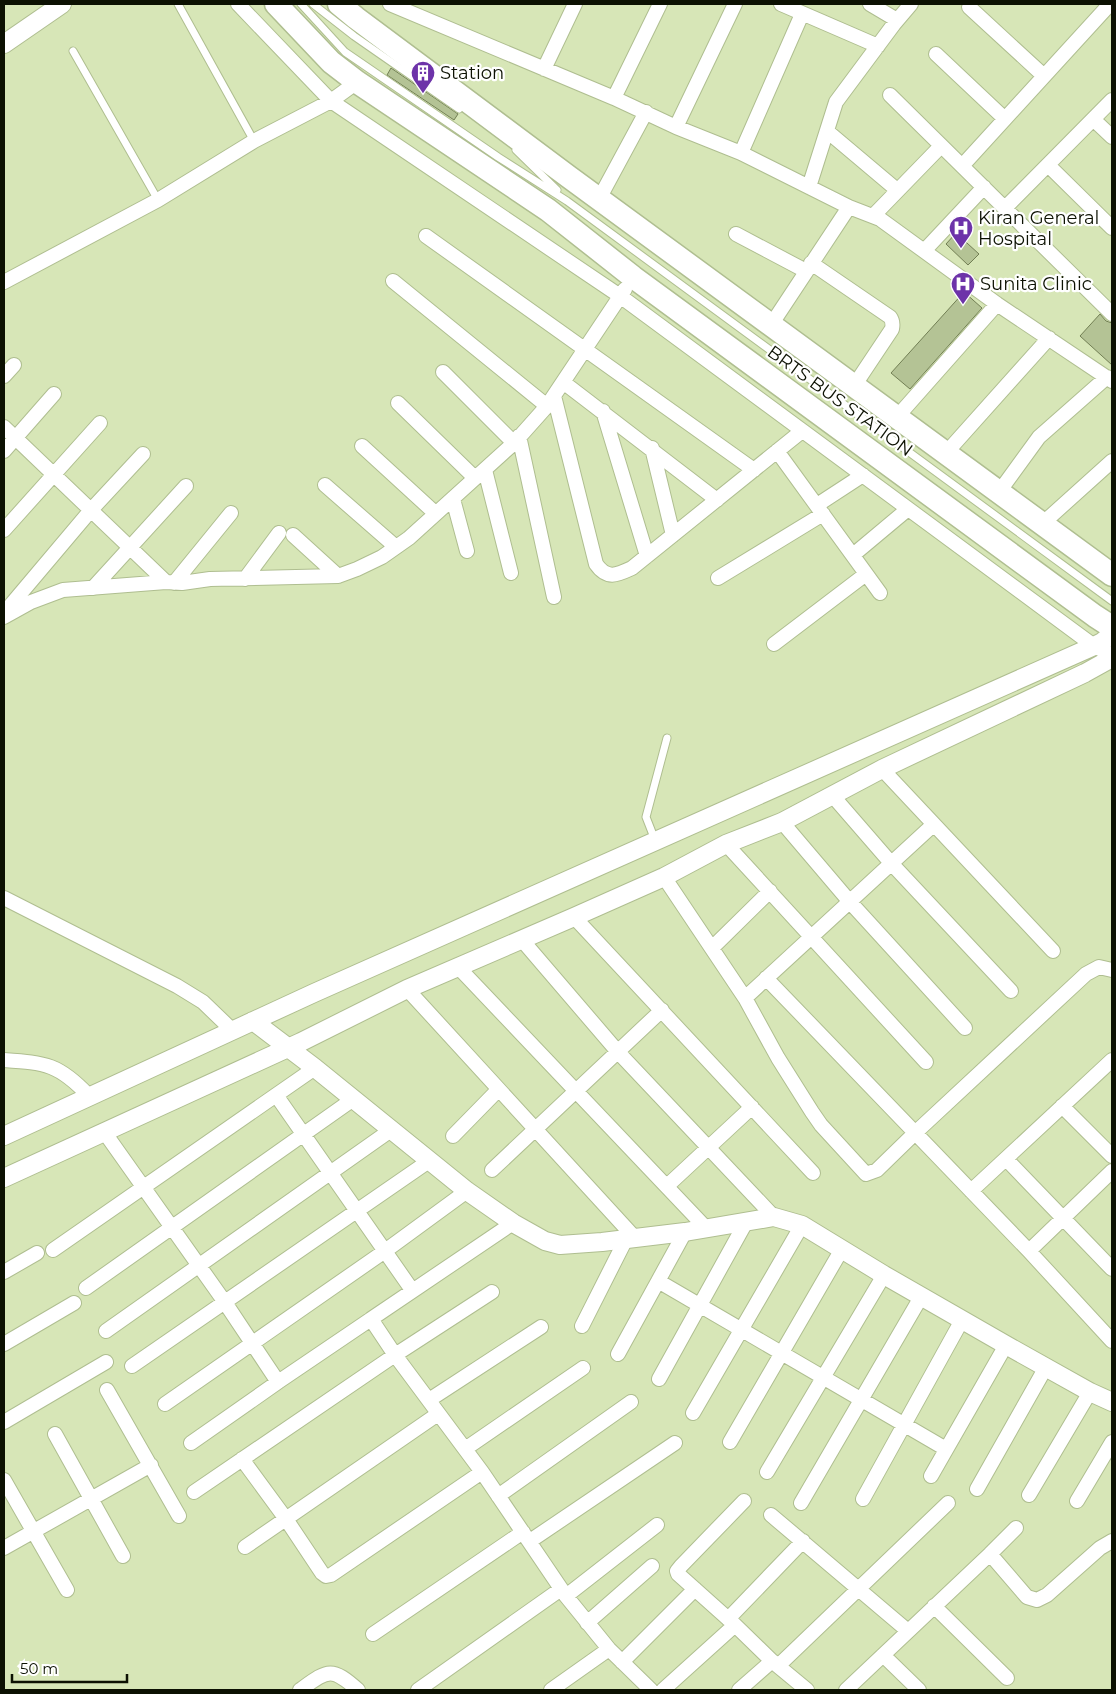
<svg xmlns="http://www.w3.org/2000/svg" width="1116" height="1694" viewBox="0 0 1116 1694" font-family="Montserrat,sans-serif">
<style>
.building{fill:#b4c395;stroke:#727f54}
.lines{fill:none;stroke-linecap:round;stroke-linejoin:round}
.service-casing{stroke:#afbe90;stroke-width:9}
.minor-casing{stroke:#afbe90;stroke-width:16}
.tertiary-casing{stroke:#afbe90;stroke-width:20}
.primary-casing{stroke:#afbe90;stroke-width:25}
.service{stroke:#fff;stroke-width:7}
.minor{stroke:#fff;stroke-width:14}
.tertiary{stroke:#fff;stroke-width:18}
.primary{stroke:#fff;stroke-width:22}
.labels{text-anchor:middle;dominant-baseline:central;stroke-width:4.5;stroke-linejoin:round;paint-order:stroke}
.poi-label{font-size:18px;fill:#0c1102;stroke:#fff;text-anchor:start}
.street-label{font-size:18px;fill:#0c1102;stroke:#fff}
</style>
<rect width="100%" height="100%" fill="#d7e6b7"/>
<!-- building -->
<path class="building" d="M391,68L458,114L454,120L387,75Z
M956,233L979,254L968,265L946,244Z
M964,292L982,308L910,389L891,373Z
M1100,314L1106,321L1112,323V365L1080,336Z"/>
<g class="lines">
<defs>
<path id="service" d="M178,4L254,141
M301,4L345,52L498,157L567,201L1112,601
M313,4L354,36L459,109
M73,51L158,200
M516,150L557,190
M655,840L646,817L667,738"/>
<path id="minor" d="M238,4L331,101L620,296L1094,646L1112,655
M390,4L614,98L676,127L741,153L849,207L880,219L997,304L1112,381
M781,4L878,46
M870,4L897,20
M969,7L1044,76
M936,54L1005,119
M544,69L575,4
M890,95L1112,314
M614,98L660,4
M1093,119L1112,137
M676,127L735,4
M827,131L897,190
M741,153L802,14
M1048,165L1112,228
M962,166L1110,4
M809,187L836,102L894,24L911,4
M599,199L646,112
M1005,208L1112,100
M873,216L941,146
M736,234L806,271
M426,236L754,470
M924,251L984,187
M811,263L890,317C893,321 893,324 892,329L854,386
M393,281L547,406
M4,282L158,200L254,141L331,101L357,82
M771,325L849,207
M443,372L514,443
M4,376L14,365
M563,382L717,500
M554,396L596,564C607,580 617,575 632,568L802,431
M398,403L475,478
M603,411L647,556
M897,417L997,304
M4,427L166,582
M519,436L554,597
M362,446L435,513
M652,448L673,535
M4,451L54,394
M777,451L880,593
M946,453L1049,338
M485,470L511,573
M325,485L396,547
M999,492L1039,437L1107,377
M453,499L467,551
M817,505L863,475
M1042,524L1112,461
M4,530L100,423
M293,535L338,576
M853,555L908,509
M718,578L823,514
M245,579L279,533
M174,583L231,513
M93,588L186,486
M4,613L91,510L143,454
M4,617L31,602L63,590L166,582L182,583L210,579L338,576L357,569L382,557L409,538L514,443L547,406L625,289
M774,644L866,574
M882,769L1053,951
M832,795L891,863L1011,991
M782,822L850,902L965,1028
M726,844L926,1062
M664,877L745,998L778,1058L812,1112L821,1125L866,1174L877,1170L915,1133L1086,974L1099,967L1112,970
M4,898L177,986L203,1002L232,1030
M574,917L813,1173
M522,940L618,1052L774,1217
M712,948L770,891
M459,968L706,1228
M766,978L1029,1251L1112,1341
M407,989L635,1238
M745,998L933,825
M4,1060C46,1063 59,1064 89,1096
M276,1095L412,1290
M1062,1106L1112,1156
M105,1133L224,1301L278,1382L371,1319
M453,1136L498,1090
M1006,1159L1112,1269
M492,1170L662,1010
M667,1186L752,1107
M971,1191L1112,1060
M513,1223L371,1319L395,1355L482,1472L566,1596L609,1649L651,1690
M53,1250L315,1068
M1029,1251L1112,1171
M4,1272L37,1253
M658,1281L946,1449
M86,1288L352,1100
M582,1326L626,1239
M106,1331L391,1130
M4,1344L74,1303
M618,1354L685,1232
M132,1366L429,1161
M659,1379L746,1222
M107,1390L179,1516
M429,1400L541,1327
M165,1404L385,1251L467,1191
M693,1413L802,1225
M4,1422L106,1362
M55,1434L123,1556
M730,1442L842,1249
M191,1443L278,1382
M465,1449L583,1368
M242,1459L286,1519L322,1573L326,1576L331,1575L482,1472
M767,1472L884,1275
M931,1476L1006,1345
M4,1480L67,1590
M977,1489L1046,1367
M194,1492L395,1355L492,1292
M1029,1495L1090,1392
M498,1496L631,1402
M863,1499L962,1320
M744,1501L681,1566L677,1571L678,1574L735,1625L772,1661L807,1690
M1077,1501L1112,1442
M801,1503L921,1297
M771,1515L908,1631
M530,1541L675,1443
M245,1547L438,1414
M4,1548L151,1465
M990,1554L1027,1597L1037,1600L1047,1595L1100,1548L1112,1541
M566,1596L657,1525
M934,1606L1007,1678
M728,1619L803,1541
M587,1623L652,1566
M373,1634L523,1532
M883,1655L919,1690
M622,1662L695,1589
M778,1666L948,1503
M300,1690C328,1670 331,1666 358,1690
M418,1690L561,1589
M551,1690L609,1649
M663,1690L735,1625
M739,1690L772,1661
M846,1690L990,1554L1016,1528"/>
<path id="tertiary" d="M4,44L62,4
M253,1021L315,1068L467,1191L513,1223L545,1241L560,1245L602,1242L685,1232L774,1217L802,1225L884,1275L1006,1345L1090,1392L1112,1402
M4,1136L314,993L1094,646L1102,642L1112,634
M4,1178L301,1042L407,989L574,917L664,877L726,844L782,822L882,769L1085,673L1112,658"/>
<path id="primary" d="M276,4L331,62L357,82L548,210L633,277L1095,616L1112,627
M339,4L356,18L569,177L1112,575"/>
</defs>
<!-- service casing -->
<use href="#service" class="service-casing"/>
<!-- minor casing -->
<use href="#minor" class="minor-casing"/>
<!-- tertiary casing -->
<use href="#tertiary" class="tertiary-casing"/>
<!-- primary casing -->
<use href="#primary" class="primary-casing"/>
<!-- service -->
<use href="#service" class="service"/>
<!-- minor -->
<use href="#minor" class="minor"/>
<!-- tertiary -->
<use href="#tertiary" class="tertiary"/>
<!-- primary -->
<use href="#primary" class="primary"/>
</g>
<!-- icons -->
<defs>
<symbol id="building-pin" viewBox="-11 -11 22 30"><path d="M0 17L-7.5 6A9.5 9.5 0 1 1 7.5 6Z" fill="#6d33a9" stroke="#fff"/><path d="M-4-6H4V6H1V3H-1V6H-4ZM-2.5-4.3h1.7v1.8h-1.7ZM.8-4.3h1.7v1.8H.8ZM-2.5-1h1.7V.8h-1.7ZM.8-1h1.7V.8H.8Z" fill="#fff"/></symbol>
<symbol id="hospital-pin" viewBox="-11 -11 22 30"><path d="M0 17L-7.5 6A9.5 9.5 0 1 1 7.5 6Z" fill="#6d33a9" stroke="#fff"/><path d="M-5-5h3v3.5h4V-5h3V5h-3V1.5h-4V5h-3Z" fill="#fff"/></symbol>
</defs>
<g fill-rule="evenodd">
<use href="#building-pin" x="409" y="59" width="28" height="38"/>
<use href="#hospital-pin" x="947" y="214" width="28" height="38"/>
<use href="#hospital-pin" x="949" y="270" width="28" height="38"/>
</g>
<g class="labels">
<!-- poi labels -->
<g class="poi-label">
<text x="440" y="73">Station</text>
<text x="978" y="218">Kiran General<tspan x="978" dy="21">Hospital</tspan></text>
<text x="980" y="284">Sunita Clinic</text>
</g>
<!-- street labels -->
<g class="street-label">
<text transform="translate(840 401) rotate(36)">BRTS BUS STATION</text>
</g>
</g>
<!-- border -->
<rect width="1116" height="1694" fill="none" stroke="#0c1102" stroke-width="10"/>
<!-- scale -->
<path d="M12 1674v8h115v-8" fill="none" stroke="#0c1102" stroke-width="2.5"/>
<text x="20" y="1674" font-size="15" fill="#0c1102" stroke="#ffffff" stroke-width="4" paint-order="stroke">50 m</text>
</svg>
